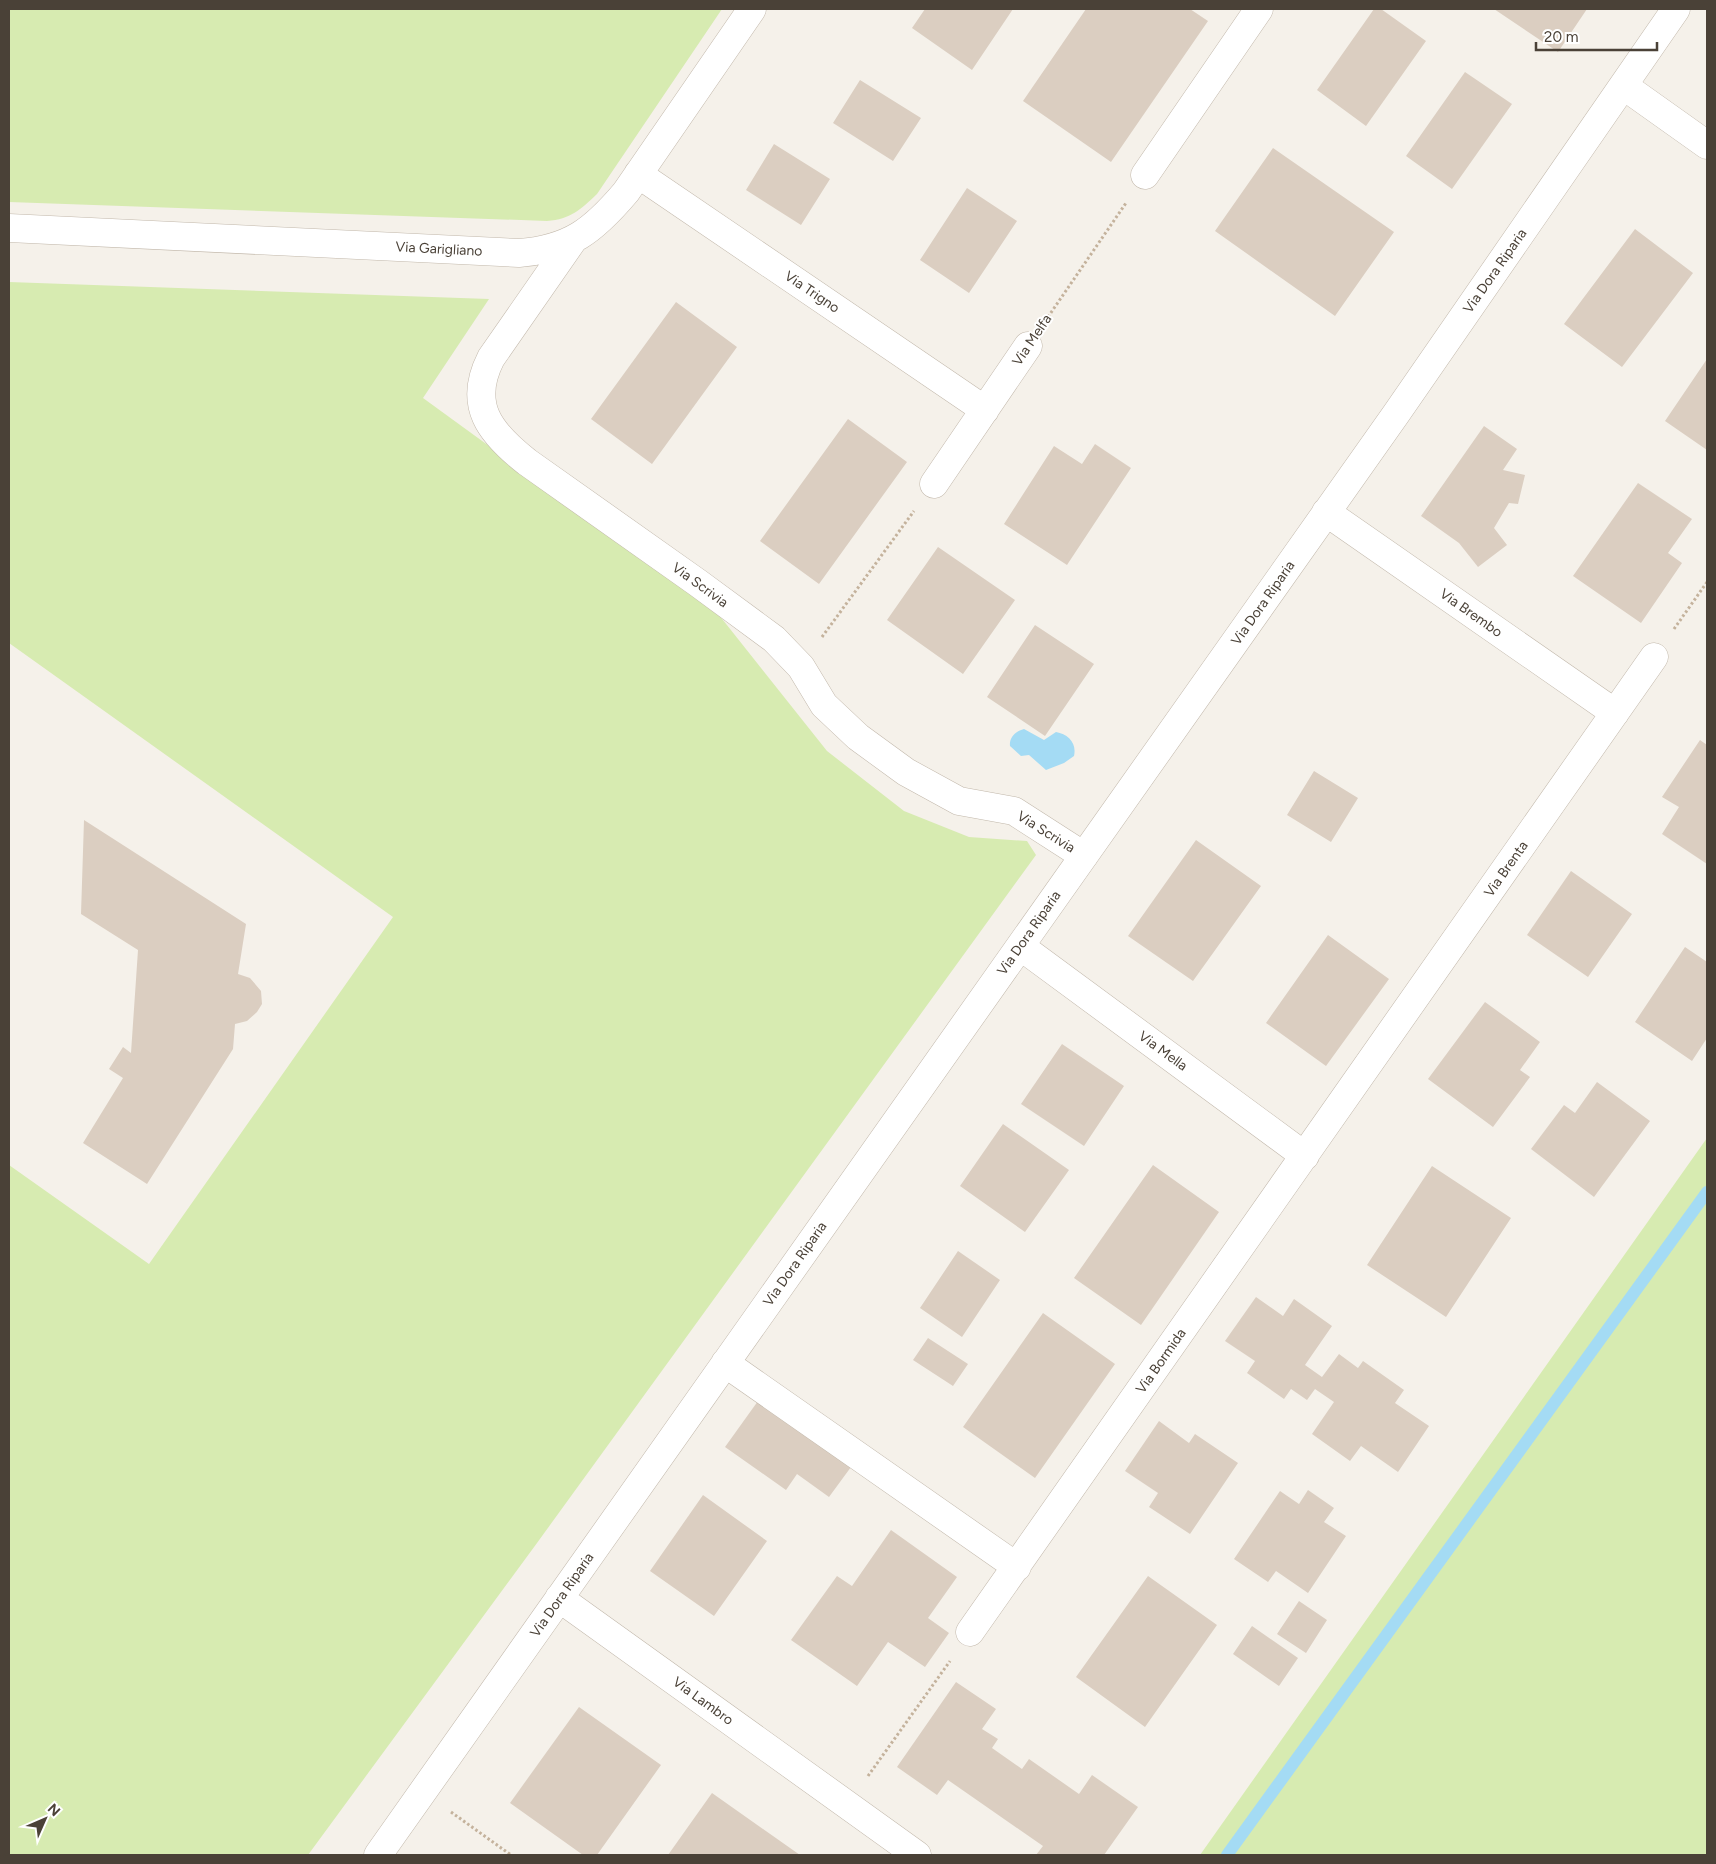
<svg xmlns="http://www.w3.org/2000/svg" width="1716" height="1864" viewBox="0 0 1716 1864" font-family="Figtree,sans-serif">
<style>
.green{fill:#d7ebb1}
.water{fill:#a4dbf4}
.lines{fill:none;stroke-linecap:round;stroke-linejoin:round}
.stream{stroke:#a4dbf4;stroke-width:12}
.building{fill:#dbcec1}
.minor-casing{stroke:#c2b8ab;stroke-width:29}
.path{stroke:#c4b29c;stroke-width:3;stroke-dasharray:2.5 2.5;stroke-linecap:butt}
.minor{stroke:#fff;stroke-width:28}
.labels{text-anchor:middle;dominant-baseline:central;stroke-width:4;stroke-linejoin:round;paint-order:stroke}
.street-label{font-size:14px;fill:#4a4137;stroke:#fff}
</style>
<rect width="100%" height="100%" fill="#f5f1ea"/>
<!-- green -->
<path class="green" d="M9,9H722L597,194C580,210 571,219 547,221L9,202Z
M9,282L489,299L423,398L715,610L827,751L904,811L969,837L1027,841L1036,855L537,1543L308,1855H9V1165L149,1264L393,917L9,643Z
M1707,1138V1855H1200Z"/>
<!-- water -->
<path class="water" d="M1024,729L1044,740L1056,732C1068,734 1077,743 1074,756L1064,763L1046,770L1029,755L1021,756L1010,746C1009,737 1016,731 1024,729Z"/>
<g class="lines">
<!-- stream -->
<path class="stream" d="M1227,1855L1707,1192"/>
</g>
<!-- building -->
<path class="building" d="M925,9H1013L972,70L912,28Z
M1086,9H1190L1208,21L1111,162L1023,101Z
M1374,9H1381L1426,41L1366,126L1317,90Z
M1494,9H1587L1558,52Z
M1465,72L1512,104L1452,189L1406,156Z
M860,80L921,118L893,161L833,123Z
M774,144L830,179L801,225L746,190Z
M1273,148L1394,232L1335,316L1215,231Z
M967,188L1017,221L969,293L920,260Z
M1635,229L1693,273L1622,367L1564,324Z
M676,302L737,347L652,464L591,419Z
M1707,359V450L1665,421Z
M848,419L907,462L819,584L760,541Z
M1484,426L1517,449L1503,470L1525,475L1518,504L1509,503L1494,528L1507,545L1478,567L1459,543L1421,516Z
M1095,444L1131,468L1067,565L1004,524L1054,446L1082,464Z
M1638,483L1692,519L1668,553L1682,563L1641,623L1573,576Z
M938,547L1015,600L963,674L887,620Z
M1035,625L1094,664L1045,736L987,697Z
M1700,740L1707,745V864L1662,834L1679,807L1662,797Z
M1314,771L1358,798L1331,842L1287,815Z
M84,820L246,924L238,974L250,978L261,991L262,1004L257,1012L247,1021L235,1024L233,1049L147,1184L83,1143L123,1078L109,1069L123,1047L131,1053L138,950L81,914Z
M1196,840L1261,886L1193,981L1128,936Z
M1571,871L1632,914L1588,977L1527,935Z
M1328,935L1389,979L1326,1066L1266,1023Z
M1685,947L1707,962V1038L1692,1061L1635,1022Z
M1485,1002L1540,1042L1520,1070L1530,1077L1493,1127L1428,1079Z
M1062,1044L1124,1086L1084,1146L1021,1104Z
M1597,1082L1650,1121L1594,1197L1531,1149L1564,1105L1575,1113Z
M1003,1124L1069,1170L1025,1232L960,1186Z
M1153,1165L1219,1212L1141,1325L1074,1278Z
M1432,1166L1511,1218L1446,1317L1367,1265Z
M958,1251L1000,1280L962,1337L920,1308Z
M1256,1297L1283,1316L1294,1299L1332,1326L1305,1365L1322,1377L1339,1354L1358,1368L1363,1361L1404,1390L1395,1403L1429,1426L1398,1472L1361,1446L1350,1461L1312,1434L1334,1402L1315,1389L1307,1400L1291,1389L1284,1399L1247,1373L1255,1361L1225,1341Z
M1043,1313L1115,1364L1035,1478L963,1427Z
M928,1338L968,1364L953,1386L913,1360Z
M758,1401L851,1467L829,1497L797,1474L786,1490L725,1447Z
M1159,1421L1189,1443L1195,1434L1238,1463L1190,1534L1149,1507L1158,1493L1125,1471Z
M1308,1490L1334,1508L1324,1522L1346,1536L1308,1593L1276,1571L1268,1582L1234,1559L1280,1491L1299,1504Z
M703,1495L767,1541L714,1616L650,1571Z
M891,1530L957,1577L928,1618L949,1633L925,1667L888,1642L857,1686L791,1640L837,1576L852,1586Z
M1148,1576L1217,1625L1145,1727L1076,1677Z
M1299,1601L1327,1620L1306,1653L1277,1634Z
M1252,1626L1298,1658L1279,1686L1233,1654Z
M956,1682L996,1709L982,1729L998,1739L992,1748L1022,1769L1029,1759L1079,1794L1092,1775L1138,1807L1104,1855H1036L1043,1846L948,1780L937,1795L897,1767Z
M579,1707L661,1765L597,1855H583L510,1803Z
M712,1793L800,1855H668Z"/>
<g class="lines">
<defs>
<path id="minor" d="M1624,86L1707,145
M638,174L985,410
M1145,175L1259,9
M9,228L519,253C570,249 593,231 626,192L752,9
M573,240L491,358C467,405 490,433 527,462L698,583L774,639L801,667L824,705L858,737L906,772L959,801L1014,811L1084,856
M934,484L1028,346
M1326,512L1615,713
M1020,946L1305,1156
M725,1363L1017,1567
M559,1598L917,1855
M970,1632L1654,657
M378,1855L1396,414L1676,9"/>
</defs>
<!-- minor casing -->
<use href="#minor" class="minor-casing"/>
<!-- path -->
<path class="path" d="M1048,317L1126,203
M1674,629L1707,582
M822,637L914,511
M868,1776L950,1661
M451,1812L511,1855"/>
<!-- minor -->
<use href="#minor" class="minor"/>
</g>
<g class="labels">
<!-- street labels -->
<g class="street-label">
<text transform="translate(439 249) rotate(3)">Via Garigliano</text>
<text transform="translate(1495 271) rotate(-55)">Via Dora Riparia</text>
<text transform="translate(812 292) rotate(34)">Via Trigno</text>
<text transform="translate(1032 340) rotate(-56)">Via Melfa</text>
<text transform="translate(700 585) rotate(36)">Via Scrivia</text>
<text transform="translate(1263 603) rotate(-55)">Via Dora Riparia</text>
<text transform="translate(1471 613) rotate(35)">Via Brembo</text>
<text transform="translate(1046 832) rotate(32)">Via Scrivia</text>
<text transform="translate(1506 869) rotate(-55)">Via Brenta</text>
<text transform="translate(1029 933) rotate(-55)">Via Dora Riparia</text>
<text transform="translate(1163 1051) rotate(36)">Via Mella</text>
<text transform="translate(795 1264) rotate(-55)">Via Dora Riparia</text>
<text transform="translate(1161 1361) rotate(-55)">Via Bormida</text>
<text transform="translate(562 1595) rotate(-55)">Via Dora Riparia</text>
<text transform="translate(703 1701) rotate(36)">Via Lambro</text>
</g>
</g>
<!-- border -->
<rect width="1716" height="1864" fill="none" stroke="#4a4137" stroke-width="20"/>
<!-- north arrow -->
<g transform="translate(45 1819) rotate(45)" stroke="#ffffff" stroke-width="4" paint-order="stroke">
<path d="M0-4L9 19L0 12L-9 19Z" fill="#4a4137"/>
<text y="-8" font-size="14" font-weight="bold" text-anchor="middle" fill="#4a4137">N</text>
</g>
<!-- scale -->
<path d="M1536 42v8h121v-8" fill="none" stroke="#4a4137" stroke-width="2.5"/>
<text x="1544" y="42" font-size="15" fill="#4a4137" stroke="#ffffff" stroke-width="4" paint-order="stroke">20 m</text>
</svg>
